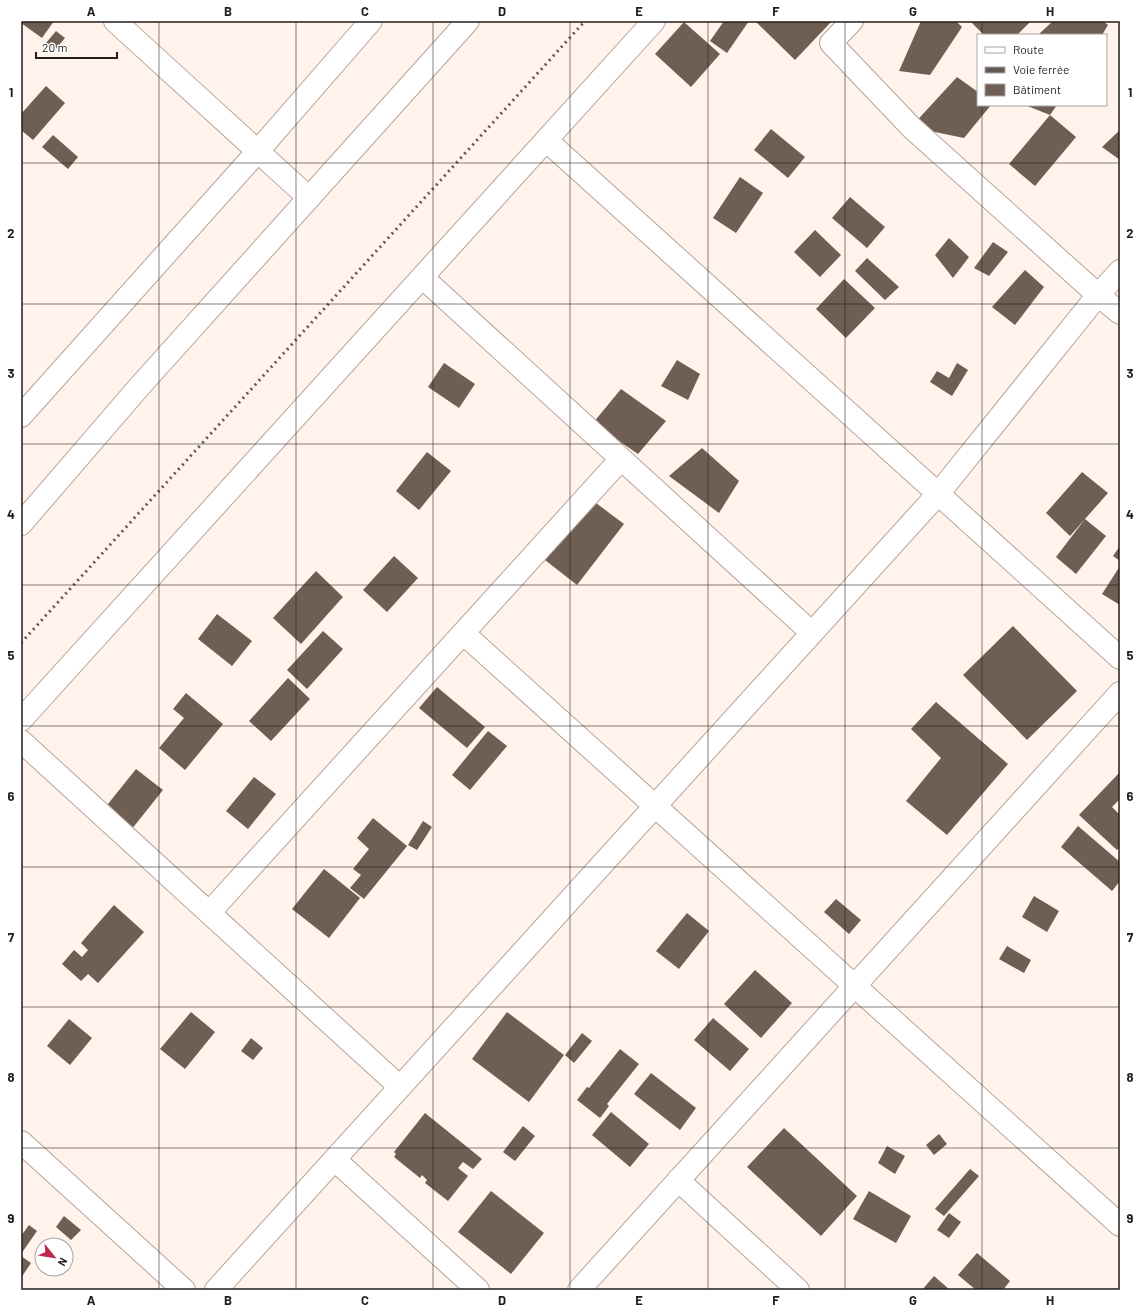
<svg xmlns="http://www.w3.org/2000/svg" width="1141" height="1311" viewBox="0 0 1141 1311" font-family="Barlow,sans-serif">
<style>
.building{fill:#6f5e53}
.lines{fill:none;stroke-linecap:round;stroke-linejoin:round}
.minor-casing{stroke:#b7a499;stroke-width:24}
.major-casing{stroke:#b7a499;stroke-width:24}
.minor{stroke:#fff;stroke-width:22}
.major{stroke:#fff;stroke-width:22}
.rail{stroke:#615853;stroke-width:3;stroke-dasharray:2 4;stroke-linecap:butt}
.grid{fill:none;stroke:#231c18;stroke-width:1;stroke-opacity:0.55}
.neatline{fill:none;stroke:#231c18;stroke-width:1.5}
.grid-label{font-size:13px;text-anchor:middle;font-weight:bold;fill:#231c18}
</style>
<rect width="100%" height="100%" fill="#fff3eb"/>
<!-- building -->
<path class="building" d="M21,21H54L42,38L21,23Z
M724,21H749L727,53L710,41Z
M755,21H832L795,60Z
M921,21H956L962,27L930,75L899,71Z
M970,21H1031L1017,35H984Z
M1053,21H1103L1108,25L1102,35H1040L1039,34Z
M684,22L720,54L691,87L655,54Z
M56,31L65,38L54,51L46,43Z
M957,77L978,92V105H991L964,138L911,127Z
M46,86L65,103L33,140L21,130V114Z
M1025,105H1057L1050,115L1076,137L1035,186L1009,164L1050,115Z
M771,129L805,157L788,178L754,150Z
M1120,130V160L1102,147Z
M53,135L78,157L68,169L42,147Z
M740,177L763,193L736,233L713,218Z
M850,197L885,227L867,248L832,218Z
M815,230L841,255L820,277L794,252Z
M949,238L969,257L953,278L935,255Z
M993,242L1008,252L989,276L974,268Z
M867,258L899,287L885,300L855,271Z
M1025,270L1044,287L1015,325L992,307Z
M844,279L875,308L846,338L816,309Z
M677,360L700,374L688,400L661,386Z
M444,363L475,384L459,408L428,387Z
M957,363L968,370L952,396L930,382L937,371L949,378Z
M621,389L666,421L638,454L593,423Z
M702,448L739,481L719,513L669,476Z
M427,452L451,471L419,510L396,491Z
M1082,472L1108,493L1070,536L1046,513Z
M592,500L624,524L577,585L545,560Z
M1085,519L1106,536L1076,574L1056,557Z
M1120,546V561L1113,556Z
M394,556L418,578L387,612L363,590Z
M1120,566V605L1102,594Z
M316,571L343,597L301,644L273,618Z
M217,614L252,641L232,666L198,639Z
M1013,626L1077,691L1027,740L963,675Z
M323,631L343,649L307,689L287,670Z
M288,678L310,699L271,741L249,721Z
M437,687L485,727L467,748L419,708Z
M186,693L223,724L185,770L159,748L184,718L173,709Z
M936,702L1008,764L947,835L906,801L941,758L911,729Z
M488,731L507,746L470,790L452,775Z
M136,769L163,790L131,830L104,809Z
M1120,772V799L1112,807L1120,815V847L1117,850L1079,815Z
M254,777L276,794L248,829L226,811Z
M373,818L407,846L364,899L350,888L361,875L353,869L369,849L357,838Z
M423,821L432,827L417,850L408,845Z
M1078,826L1120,862V881L1112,891L1061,847Z
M324,869L360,898L329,938L292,909Z
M1034,896L1059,911L1047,932L1022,917Z
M836,899L861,920L849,934L824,912Z
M114,905L144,932L98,983L88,974L81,981L62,964L74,950L82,957L88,950L81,943Z
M687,913L709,931L679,969L656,951Z
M1007,946L1031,960L1024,973L999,959Z
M755,970L792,1003L761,1038L724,1004Z
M191,1012L215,1032L185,1069L160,1049Z
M507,1012L564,1055L529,1102L472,1059Z
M713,1018L749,1049L730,1071L694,1040Z
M69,1019L92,1038L70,1065L47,1046Z
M582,1033L592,1041L574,1063L565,1055Z
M251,1038L263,1048L253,1060L241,1051Z
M620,1049L639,1064L607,1104L609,1106L600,1118L577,1100L587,1087L589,1088Z
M651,1073L696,1108L680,1130L634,1094Z
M611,1112L649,1144L630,1167L592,1135Z
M425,1113L482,1159L473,1169L463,1162L458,1168L468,1176L448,1201L425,1183L427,1180L422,1175L420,1178L394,1157L396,1154L394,1152Z
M523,1126L535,1136L515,1161L503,1152Z
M784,1128L857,1196L821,1236L747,1167Z
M939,1134L947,1144L934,1155L926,1145Z
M887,1146L905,1156L895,1174L878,1163Z
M970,1169L979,1176L944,1216L935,1209Z
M491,1191L544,1233L511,1274L458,1232Z
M869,1191L911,1216L896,1243L853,1219Z
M949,1213L961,1222L949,1238L937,1230Z
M64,1216L81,1230L71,1240L56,1227Z
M29,1225L37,1231L21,1254V1236Z
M977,1253L1010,1281L1003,1290H976L958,1275Z
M21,1256L31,1263L21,1278Z
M934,1276L950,1290H922Z"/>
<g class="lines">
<defs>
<path id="minor" d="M115,21L309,198
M852,21L831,43L911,127L1098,295L1120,313
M546,140L1120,658
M422,277L812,633
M21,416L258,151L371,21
M463,633L1120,1225
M21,720L654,21
M21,741L400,1087
M209,913L621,459
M21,1142L184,1290
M335,1160L478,1290
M678,1180L798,1290
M216,1290L938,494L1098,295L1120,271
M579,1290L1120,693"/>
<path id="major" d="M21,524L139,387L468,21"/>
</defs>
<!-- minor casing -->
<use href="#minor" class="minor-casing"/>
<!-- major casing -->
<use href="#major" class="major-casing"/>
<!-- minor -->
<use href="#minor" class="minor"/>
<!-- major -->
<use href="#major" class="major"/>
<!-- rail -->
<path class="rail" d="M21,643L585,21"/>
</g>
<!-- grid -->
<path class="grid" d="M159,21V1290M296,21V1290M433,21V1290M570,21V1290M708,21V1290M845,21V1290M982,21V35M982,105V1290M21,163H1120M21,304H1120M21,444H1120M21,585H1120M21,726H1120M21,867H1120M21,1007H1120M21,1148H1120"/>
<!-- border -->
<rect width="1141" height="1311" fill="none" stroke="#ffffff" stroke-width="44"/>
<!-- legend -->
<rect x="977" y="34" width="130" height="72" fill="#ffffff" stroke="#a7a4a3"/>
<rect x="985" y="47" width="20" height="6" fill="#ffffff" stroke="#a7a4a3"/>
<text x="1013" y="54" font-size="12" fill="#231c18">Route</text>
<rect x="985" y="67" width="20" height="6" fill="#615853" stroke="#a7a4a3"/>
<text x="1013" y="74" font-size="12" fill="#231c18">Voie ferrée</text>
<rect x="985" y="84" width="20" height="12" fill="#6f5e53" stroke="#a7a4a3"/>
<text x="1013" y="94" font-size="12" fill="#231c18">Bâtiment</text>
<!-- north arrow -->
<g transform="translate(54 1257) rotate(120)"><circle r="19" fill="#ffffff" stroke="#a7a4a3"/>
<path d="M0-3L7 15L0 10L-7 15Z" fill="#bb2a4c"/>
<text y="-6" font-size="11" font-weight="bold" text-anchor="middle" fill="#231c18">N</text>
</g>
<!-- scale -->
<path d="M36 52v6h81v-6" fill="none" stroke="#231c18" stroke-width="2"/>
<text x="42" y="52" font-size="12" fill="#231c18" stroke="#ffffff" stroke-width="3" paint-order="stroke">20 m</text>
<rect x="22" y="22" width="1097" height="1267" class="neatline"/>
<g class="grid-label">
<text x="91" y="16">A</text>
<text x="228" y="16">B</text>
<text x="365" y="16">C</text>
<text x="502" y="16">D</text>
<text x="639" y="16">E</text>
<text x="776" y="16">F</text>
<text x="913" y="16">G</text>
<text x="1050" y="16">H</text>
<text x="11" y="97">1</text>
<text x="1130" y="97">1</text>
<text x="11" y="238">2</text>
<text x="1130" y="238">2</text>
<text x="11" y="378">3</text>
<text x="1130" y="378">3</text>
<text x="11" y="519">4</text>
<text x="1130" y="519">4</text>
<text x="11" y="660">5</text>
<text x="1130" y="660">5</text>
<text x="11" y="801">6</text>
<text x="1130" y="801">6</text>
<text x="11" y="942">7</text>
<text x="1130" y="942">7</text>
<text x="11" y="1082">8</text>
<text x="1130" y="1082">8</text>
<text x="11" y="1223">9</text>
<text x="1130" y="1223">9</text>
<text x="91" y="1305">A</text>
<text x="228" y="1305">B</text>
<text x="365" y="1305">C</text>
<text x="502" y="1305">D</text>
<text x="639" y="1305">E</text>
<text x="776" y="1305">F</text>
<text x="913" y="1305">G</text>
<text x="1050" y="1305">H</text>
</g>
</svg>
